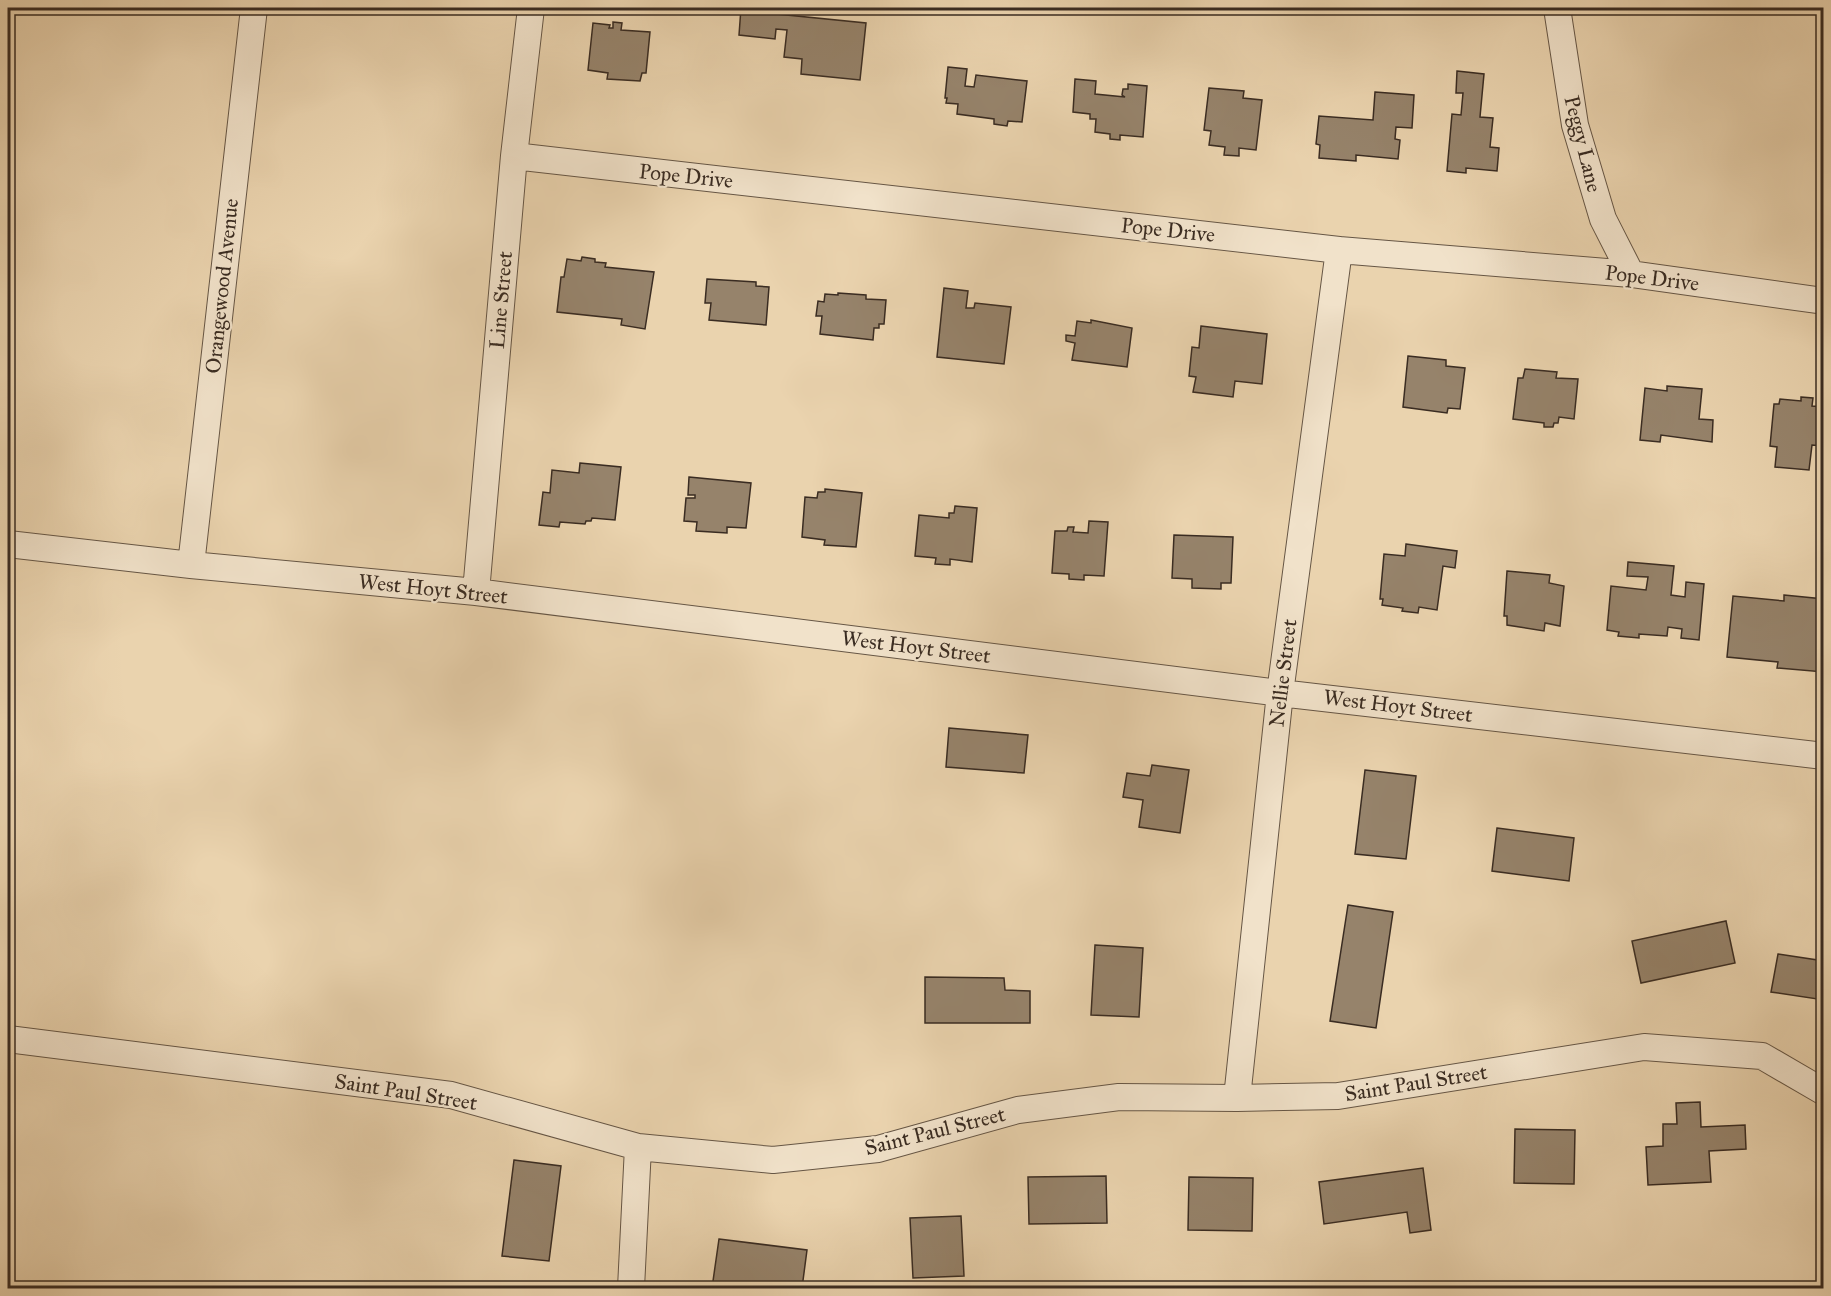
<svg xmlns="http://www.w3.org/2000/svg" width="1831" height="1296" viewBox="0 0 1831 1296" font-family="'IM FELL Great Primer',serif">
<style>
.building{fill:#96836b;stroke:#3a2c22;stroke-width:1.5}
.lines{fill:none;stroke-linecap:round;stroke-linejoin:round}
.minor-casing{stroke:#665645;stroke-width:28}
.minor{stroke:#f1e2ca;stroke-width:26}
.labels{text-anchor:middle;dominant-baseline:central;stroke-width:4.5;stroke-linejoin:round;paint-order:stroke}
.street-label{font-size:21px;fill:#3a2c22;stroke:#f1e2ca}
</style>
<rect width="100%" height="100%" fill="#ead3ae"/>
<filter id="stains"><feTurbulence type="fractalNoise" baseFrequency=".00333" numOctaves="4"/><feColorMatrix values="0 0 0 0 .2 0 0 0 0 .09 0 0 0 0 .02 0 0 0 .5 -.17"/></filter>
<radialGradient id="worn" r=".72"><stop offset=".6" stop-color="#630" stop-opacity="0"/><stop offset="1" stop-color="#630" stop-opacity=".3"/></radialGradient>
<!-- building -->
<path class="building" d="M741,8H778L777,14L866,23L860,80L801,74L802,59L784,57L787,30L776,29L775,39L739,35Z
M613,22L622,23L621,30L650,32L646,73H642L640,81L607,79L608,73L588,70L593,23L610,25L609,28H613Z
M948,67L967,69L965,86L974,87L976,75L1027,81L1022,122L1008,121L1007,126L994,124V119L957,114L958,104L946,103L947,98H945Z
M1457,71L1484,74L1480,117L1493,118L1490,147L1499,148L1497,171L1466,168V173L1447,171L1452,114L1461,115L1463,93H1456Z
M1075,79L1096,81L1095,94L1125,97L1122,95L1123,89H1128V84L1147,86L1143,137L1120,135V140L1110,139V134L1095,132L1096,119H1090V114L1073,112Z
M1209,88L1244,91L1243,98L1262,100L1256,150L1239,148V156L1224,155L1225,147L1209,145L1211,131L1204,130Z
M1375,92L1414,95L1412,128L1396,127L1395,139L1400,140L1398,159L1356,155V161L1319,158L1320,145L1316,144L1319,116L1373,120Z
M582,257L595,259V262L606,263L605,267L654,272L645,329L621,325L622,319L557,312L561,277H564L567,259L581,261Z
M707,279L756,282V286L769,287L766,325L709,320L711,303H705Z
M944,288L968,291L966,308H974L975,303L1011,307L1004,364L937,357Z
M838,293L866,295V299L886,300L884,324H879V328H874L873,340L820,334L822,316H816L818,301L824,302L825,294L838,295Z
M1091,320L1132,328L1127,367L1072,360L1075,343L1066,341V335L1075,336L1077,321L1091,323Z
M1201,326L1267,334L1262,384L1235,381L1233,397L1193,392L1196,377L1189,376L1192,347L1199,348Z
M1408,356L1446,360V366L1465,368L1460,409L1448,408L1447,413L1403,407Z
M1525,369L1557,372L1556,378L1578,379L1574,419L1559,417L1558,423H1554L1553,427H1544V423L1513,419L1518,378H1523Z
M1667,386L1702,389L1699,419L1713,420L1712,442L1661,435L1660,442L1640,440L1645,388L1667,391Z
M1801,397L1813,398L1812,406L1824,407V446L1812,445L1809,470L1775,467L1777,447L1770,446L1774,404H1779L1780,399L1801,401Z
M580,463L621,467L615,520L592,518L591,521H586L585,524L560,522L559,527L539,525L543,492L550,493L552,470L579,473Z
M689,477L751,483L746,528L727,527V533L696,531L697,522L684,521L686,498H695V495H688Z
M825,489L862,493L856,547L824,545L825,540L802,537L805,497L817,498L818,492H825Z
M955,506L977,508L972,562L950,559V565L935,564L936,558L915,556L919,515L949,518V513H954Z
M1089,521L1108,522L1104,576L1084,575V580L1069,579V574L1052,573L1055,531H1067L1068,527H1074L1073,532L1088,533Z
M1174,535L1233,537L1231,583H1221V589L1192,588V579L1172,578Z
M1406,544L1457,551L1455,568L1443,566L1437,610L1419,607L1418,613L1402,611L1403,608L1382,605L1383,599H1380L1384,554L1405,556Z
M1628,562L1674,566L1671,595L1685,597L1686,582L1704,584L1699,640L1681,638L1682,629L1668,627L1667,636L1639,634V638L1618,636L1619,632L1607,630L1611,586L1646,590L1648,577L1627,576Z
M1507,571L1550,575L1549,583L1564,586L1560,626L1545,623L1544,631L1507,625V616H1504Z
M1784,595L1824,599V672L1777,668L1778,662L1727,657L1733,596L1784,601Z
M949,728L1028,735L1024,773L946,767Z
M1152,765L1189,770L1180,833L1139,827L1143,800L1123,797L1127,773L1150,776Z
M1365,770L1416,776L1406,859L1355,854Z
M1497,828L1574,838L1569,881L1492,871Z
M1348,905L1393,912L1376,1028L1330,1021Z
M1726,921L1735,963L1641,983L1632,941Z
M1095,945L1143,948L1139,1017L1091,1015Z
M1778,954L1824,961V1000L1771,992Z
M925,977L1004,978L1005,990L1030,991V1023H925Z
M1700,1102L1701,1127L1745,1125L1746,1149L1709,1151L1711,1182L1648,1185L1646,1147L1663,1146V1124H1677L1676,1103Z
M1515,1129L1575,1130L1574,1184L1514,1183Z
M514,1160L561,1166L549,1261L502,1256Z
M1423,1168L1431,1230L1410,1233L1407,1212L1324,1224L1319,1182Z
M1106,1176L1107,1223L1029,1224L1028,1177Z
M1189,1177L1253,1178L1252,1231L1188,1230Z
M961,1216L964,1276L913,1278L910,1218Z
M719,1239L807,1250L802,1288H712Z"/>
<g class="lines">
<defs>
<path id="minor" d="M1557,8L1575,125L1603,219L1631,274
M514,156L1339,250L1631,274L1824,301
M8,544L191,565L476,592L1280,693L1824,756
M191,565L254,8
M476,592L514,156L531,8
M8,1039L451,1095L638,1147L773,1160L878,1149L1018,1110L1119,1097L1237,1098L1338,1096L1644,1047L1762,1056L1824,1092
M1237,1098L1280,693L1339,250
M631,1288L638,1147"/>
</defs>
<!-- minor casing -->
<use href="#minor" class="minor-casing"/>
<!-- minor -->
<use href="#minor" class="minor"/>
</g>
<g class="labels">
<!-- street labels -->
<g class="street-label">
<text transform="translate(1583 144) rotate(76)">Peggy Lane</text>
<text transform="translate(686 176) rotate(6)">Pope Drive</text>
<text transform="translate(1168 230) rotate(6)">Pope Drive</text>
<text transform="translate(1652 278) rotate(7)">Pope Drive</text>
<text transform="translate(222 286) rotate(-84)">Orangewood Avenue</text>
<text transform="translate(501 300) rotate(-85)">Line Street</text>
<text transform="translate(433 589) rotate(6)">West Hoyt Street</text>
<text transform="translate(916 647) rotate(7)">West Hoyt Street</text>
<text transform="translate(1283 673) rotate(-83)">Nellie Street</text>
<text transform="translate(1398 706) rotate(7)">West Hoyt Street</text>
<text transform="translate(1416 1083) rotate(-9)">Saint Paul Street</text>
<text transform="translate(406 1092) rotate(9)">Saint Paul Street</text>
<text transform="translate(935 1131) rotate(-14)">Saint Paul Street</text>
</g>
</g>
<!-- margin -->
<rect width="1831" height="1296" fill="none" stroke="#ead3ae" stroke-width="30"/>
<rect x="9" y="9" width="1813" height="1278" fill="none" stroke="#3a2c22" stroke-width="3"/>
<rect x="15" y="15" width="1801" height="1266" fill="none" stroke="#3a2c22" stroke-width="1.5"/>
<rect width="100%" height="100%" filter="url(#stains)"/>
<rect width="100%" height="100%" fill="url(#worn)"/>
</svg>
